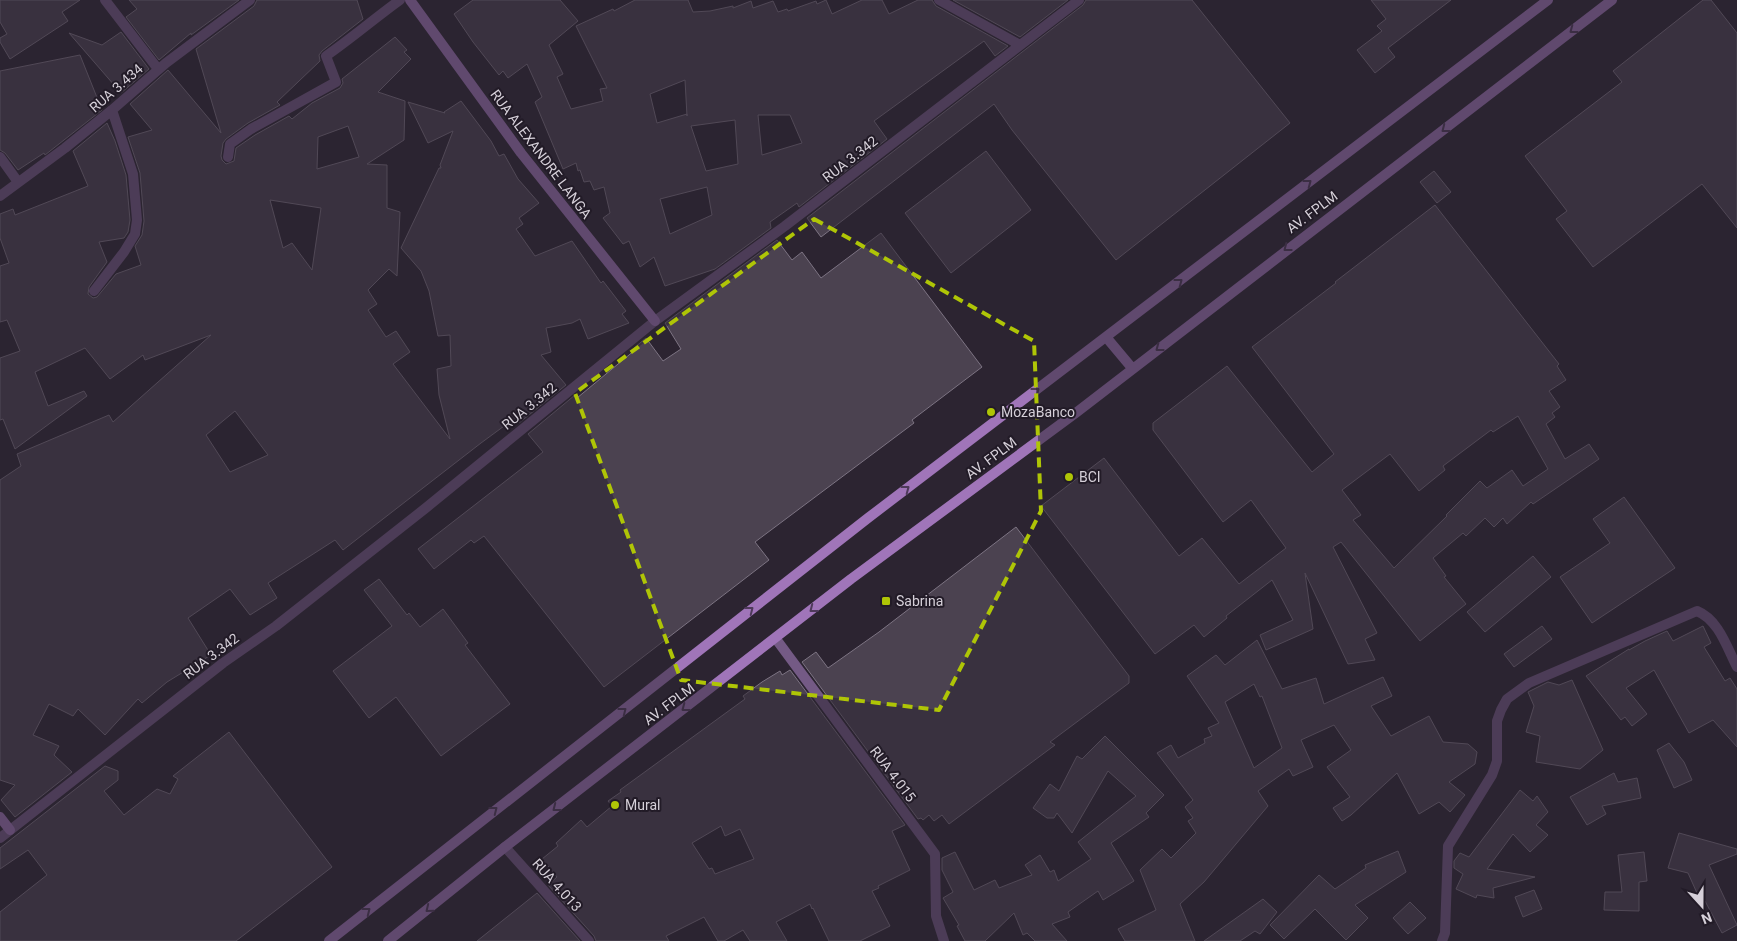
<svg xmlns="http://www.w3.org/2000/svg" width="1737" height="941" viewBox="0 0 1737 941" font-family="Roboto,sans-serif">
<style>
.building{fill:#4b4250;stroke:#7d7483;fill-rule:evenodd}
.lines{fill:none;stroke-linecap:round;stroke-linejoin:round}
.street{stroke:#745a85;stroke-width:10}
.secondary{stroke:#a075b9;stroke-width:10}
.oneway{stroke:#4e3a5a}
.marked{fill:none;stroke:#afc506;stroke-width:4;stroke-dasharray:10 6;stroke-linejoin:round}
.poi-dot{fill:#afc506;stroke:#221b27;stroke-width:2}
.labels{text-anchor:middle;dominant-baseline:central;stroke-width:4;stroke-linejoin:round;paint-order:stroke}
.street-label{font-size:14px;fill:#d6d0d9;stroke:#221b27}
.poi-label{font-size:14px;fill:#d6d0d9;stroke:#221b27;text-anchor:start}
</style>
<rect width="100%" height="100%" fill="#2c2431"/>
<!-- building -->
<path class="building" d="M0,0H80L62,12L68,21L10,59L0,42V38L7,34L0,22Z
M129,0H239L191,35V33L159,60L126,17L137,9Z
M257,0H357L363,19L322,51L319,55L320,61L277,102L280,105L248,123L226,139L223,143L221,156L222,160L226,164L234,161L236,148L255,135L289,116L292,119L312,103L340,88L343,83L342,79L395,37L407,50L404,52L411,59L378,92L405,101L404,140L367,164L387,165V208L400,212L397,276L389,269L368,290L377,304L368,310L386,337L396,331L410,352L393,364L450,439L439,395L437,369L451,366L450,335L438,336L429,291L421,271L401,248L439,168H441L440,165L453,131L428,143L408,102L445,113L444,112L461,101L491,141L499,156L504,154L518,179L539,203L519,218L523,224L516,229L535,256L572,241L601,283L603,281L626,311L622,314L629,323L588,339L580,319L572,323L546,328L551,352L541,355L566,385L519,423L515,418L481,443L343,550L335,540L268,583L277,598L250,615L230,589L188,618L211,655L167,682L142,703L138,699L105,735L78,709L73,716L49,704L33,735L59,746L54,755L72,772L15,817L1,800L15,785L0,780V480L21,466L17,454L109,415L113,422L211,335L145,360L143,355L110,379L85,348L35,372L48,406L84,391L87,396L15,449L3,419L0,420V358L20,351L7,320L0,322V266L9,263L0,238V214L13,209L15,215L88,186L73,151L107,123L115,141L126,175L130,220L128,232L124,238L99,242L107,262L89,287L88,294L93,298L97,297L116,274L141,265L135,246L142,235L144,221L140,173L128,137L152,130L130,104L168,70L221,133L196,49L254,6ZM348,126L359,157L317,169L318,137ZM270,200L321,208L312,270L292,243L283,248ZM235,411L268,455L230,472L206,435Z
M473,0H560L578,21L549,45L563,74L557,77L571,109L603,101L600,89L607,88L576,26L613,9L614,11L635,0H688L693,12L710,11L733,6V8L751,1L753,8L773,1L778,12L787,9L788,11L816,1L817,4L826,0L832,14L862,0H882L889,14L918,0H932L936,6L1008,46L995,56L984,41L874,121L887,139L799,207L797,203L770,222L771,228L715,269L665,286L654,257L640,267L629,241L623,244L603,218L610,213L604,187L594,190L590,181L584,182L580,170L578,171L576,163L563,169L535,102L542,97L527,64L508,78L503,71L499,75L473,42L454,14ZM685,80L687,116V114L657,123L650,94ZM758,115H790L802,143L762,155ZM735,120L738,164L706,171L691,126ZM707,187L712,215L670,234L660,199Z
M953,0H1068L1020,37Z
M1086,0H1192L1290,123L1116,260L1012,130L994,104L821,237L807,218L1083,5Z
M1371,0H1451L1388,48L1395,57L1375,73L1357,50L1382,31L1377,26L1386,19Z
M1703,0H1711L1737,33V228L1702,184L1593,267L1556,219L1567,211L1525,156L1622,82L1613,71Z
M121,32L149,69L121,93L69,33L102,45Z
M80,55L102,110L45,155L44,153L18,170L5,153L0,150V71Z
M986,151L1031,210L951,273L905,213Z
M1434,171L1451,192L1437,203L1420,182Z
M1435,205L1559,364L1557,366L1566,380L1549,391L1560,407L1552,413L1555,417L1546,424L1565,459L1589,444L1599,459L1533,504L1531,502L1507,524L1503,518L1494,527L1485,518L1466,536L1463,533L1433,558L1446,576L1444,577L1466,604L1420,641L1341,542L1333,547L1377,633L1365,639L1375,660L1348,664L1305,573L1313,629L1266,650L1260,635L1293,620L1272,580L1226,616L1227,618L1204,637L1194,625L1155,654L1041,506L1104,458L1179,556L1202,538L1239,584L1286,548L1251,500L1223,522L1153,430V423L1227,366L1312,472L1334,454L1252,347L1336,283L1335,282ZM1518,416L1548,469L1523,486L1512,470L1487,488L1480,481L1446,515L1447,516L1394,568L1353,520L1361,515L1342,490L1390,454L1419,491L1445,470L1443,466L1491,430L1493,432Z
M881,233L982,367L912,420L914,423L755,542L769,560L604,687L484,536L474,543L471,540L434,569L418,549L543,452L528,434L575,395L577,398L635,350L634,348L646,338L663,361L681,349L665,323L777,240L792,260L802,252L821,278Z
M1624,497L1675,568L1592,623L1560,577L1610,543L1593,519Z
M1016,527L1129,676V683L1050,742L1055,745L949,824L942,815L934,821L929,815L923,820L921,818L918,819L802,662L816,652L828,668L879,632Z
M1533,556L1551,577L1485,632L1467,612Z
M379,579L407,615L409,613L420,627L443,609L468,643L465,645L510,704L441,756L396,697L369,718L333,671L392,626L364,590Z
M1542,626L1552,639L1514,667L1504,654Z
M1703,626L1711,643L1704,647L1725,681L1730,678L1737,689V747L1713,720L1689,733L1654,670L1626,688L1647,714L1632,726L1625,717L1621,720L1586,676L1629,649V650L1645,641L1667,631L1673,641Z
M1257,640L1282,689L1316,678L1324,704L1383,677L1392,696L1371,706L1391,736L1429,716L1443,742L1468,744L1477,752L1475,764L1449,782L1465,795L1450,812L1439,802L1419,814L1397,773L1351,815L1342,821L1333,808L1350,797L1327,767L1351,750L1334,725L1301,740L1313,767L1293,776L1289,769L1258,791L1268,806L1204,882L1180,904L1195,941H1125L1118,929L1156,910L1140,870L1162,849L1171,858L1196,833L1188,821L1193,818L1185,807L1193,800L1157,753L1171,745L1178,758L1205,743L1204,739L1212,736L1208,728L1219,723L1187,676L1216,655L1225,665ZM1254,684L1260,697L1262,696L1282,748L1254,768L1225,702Z
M790,670L905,825L892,831L910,870L878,886L879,888L872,891L890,926L860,941H829L813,908L812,909L810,904L776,922L787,941H750L743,930L724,941H718L704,917L666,936L669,941H596L594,936L548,885L557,877L542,859L558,846L556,843L581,820L587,827L612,806L608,801L621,792L620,790L745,699L743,696L762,682L780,671L782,675ZM721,826L725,836L740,829L754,859L715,874L712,868L709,869L692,843Z
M1572,680L1603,750L1580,769L1536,762L1540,736L1526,732L1534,706L1528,692L1548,682L1559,685Z
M229,732L332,867L236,941H0V912L47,875L28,850L0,869V848L105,766L118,771V780L104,791L124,815L157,789L170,794L178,779L173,776Z
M1105,736L1164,795L1146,813L1149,817L1111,843L1134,881L1103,900L1098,891L1068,912L1070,917L1052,924L1067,941H1035L1027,933L1023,935L1014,913L985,941H965L957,926L959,925L943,898L953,892L942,870V858L955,852L974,890L995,880L999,888L1032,875L1025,865L1040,855L1050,872L1054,870L1058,881L1091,859L1078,842L1136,796L1108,771L1072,833L1057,813L1054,818H1047L1033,808L1050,784L1059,791L1077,756L1082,759Z
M1669,743L1684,762L1692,780L1674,788L1657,750Z
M1614,773L1618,782L1637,778L1641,798L1602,806L1606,814L1587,825L1570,797Z
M1520,790L1533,801L1537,796L1548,812L1536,825L1548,835L1530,852L1513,834L1487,869L1535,877L1493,888L1494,898L1477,895L1476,898L1456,889L1463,874L1454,868V861L1460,853L1469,857Z
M1679,833L1737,849V854L1709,865L1737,925L1722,933L1705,901L1701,902L1688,873L1668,868Z
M1398,851L1406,872L1355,905L1368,918L1346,940L1315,909L1284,939L1270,925L1319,875L1335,889L1366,868L1365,865Z
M1644,852L1647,881L1639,882V911L1604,910L1605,892H1622L1618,855Z
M1534,890L1542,909L1523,917L1515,897Z
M537,893L580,941H477Z
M1263,899L1277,912L1260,934L1255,931L1240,941H1204Z
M1410,902L1426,918L1408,934L1393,918Z"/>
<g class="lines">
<!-- street -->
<path class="street" d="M105,0L158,69
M939,0L1020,45
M0,157L18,182
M228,157L230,144L251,129L336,82L326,56C352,38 375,18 400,0
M0,196L65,148L112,110L166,63L250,0
M94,291L124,252L135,234L137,220L133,174L112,110
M776,639L935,854L936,916L944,941
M0,838L223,663L276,626L427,507L655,321L785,226L1079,0
M505,847L589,941
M1442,941L1445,933L1448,846L1492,775L1497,761V721L1501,710L1507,699L1529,683L1697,611C1719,620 1727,648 1737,667"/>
<!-- secondary -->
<path class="secondary" d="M410,0L521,153L655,321
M1106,337L1132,368
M0,817L10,830
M329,941L868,518L1548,0
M388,941L505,847L851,579L1077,412L1612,0"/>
</g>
<!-- one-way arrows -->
<defs><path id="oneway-chevron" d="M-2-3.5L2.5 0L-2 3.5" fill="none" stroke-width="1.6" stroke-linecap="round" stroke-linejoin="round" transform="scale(1.25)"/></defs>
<g class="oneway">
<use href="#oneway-chevron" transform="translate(1573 30) rotate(143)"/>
<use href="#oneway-chevron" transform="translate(1445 129) rotate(142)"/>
<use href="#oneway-chevron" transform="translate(1308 183) rotate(-37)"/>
<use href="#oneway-chevron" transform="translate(1287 248) rotate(142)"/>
<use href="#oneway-chevron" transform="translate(1179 282) rotate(-37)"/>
<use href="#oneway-chevron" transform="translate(1159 348) rotate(143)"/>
<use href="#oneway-chevron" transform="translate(1036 391) rotate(-37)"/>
<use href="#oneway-chevron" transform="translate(906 489) rotate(-37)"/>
<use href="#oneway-chevron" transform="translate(813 609) rotate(142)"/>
<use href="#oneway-chevron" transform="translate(750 610) rotate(-38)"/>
<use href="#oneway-chevron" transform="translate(685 708) rotate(143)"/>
<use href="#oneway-chevron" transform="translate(623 711) rotate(-38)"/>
<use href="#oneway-chevron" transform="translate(556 808) rotate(142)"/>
<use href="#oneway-chevron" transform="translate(494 810) rotate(-38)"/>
<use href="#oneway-chevron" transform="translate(429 909) rotate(141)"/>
<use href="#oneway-chevron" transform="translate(367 911) rotate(-38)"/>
</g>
<!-- marked area -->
<path d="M0 0H1737V941H0ZM814,219L1034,341L1041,511L939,710L681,680L575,393Z" fill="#2c2431" fill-opacity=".55" fill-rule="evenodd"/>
<path class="marked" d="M814,219L1034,341L1041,511L939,710L681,680L575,393Z"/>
<!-- markers -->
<g class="poi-dot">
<circle cx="991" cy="412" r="5"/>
<circle cx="1069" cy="477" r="5"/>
<rect x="881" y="596" width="10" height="10" rx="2.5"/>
<circle cx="615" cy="805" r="5"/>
</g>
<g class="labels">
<!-- street labels -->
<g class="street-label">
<text transform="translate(116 88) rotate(-41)">RUA 3.434</text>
<text transform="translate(541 154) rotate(53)">RUA ALEXANDRE LANGA</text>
<text transform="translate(850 159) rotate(-38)">RUA 3.342</text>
<text transform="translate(1312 212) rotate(-37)">AV. FPLM</text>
<text transform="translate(529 406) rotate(-39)">RUA 3.342</text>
<text transform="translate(991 458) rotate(-37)">AV. FPLM</text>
<text transform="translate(211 656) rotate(-37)">RUA 3.342</text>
<text transform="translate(669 704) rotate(-37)">AV. FPLM</text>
<text transform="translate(893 774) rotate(53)">RUA 4.015</text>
<text transform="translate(557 885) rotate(48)">RUA 4.013</text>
</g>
<!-- poi labels -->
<g class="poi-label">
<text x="1001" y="412">MozaBanco</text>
<text x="1079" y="477">BCI</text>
<text x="896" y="601">Sabrina</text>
<text x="625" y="805">Mural</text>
</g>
</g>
<!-- north arrow -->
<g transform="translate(1702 906) rotate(159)" stroke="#221b27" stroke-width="4" paint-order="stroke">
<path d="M0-4L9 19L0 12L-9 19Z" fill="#d6d0d9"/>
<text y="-8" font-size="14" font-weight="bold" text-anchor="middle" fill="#d6d0d9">N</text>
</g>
</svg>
